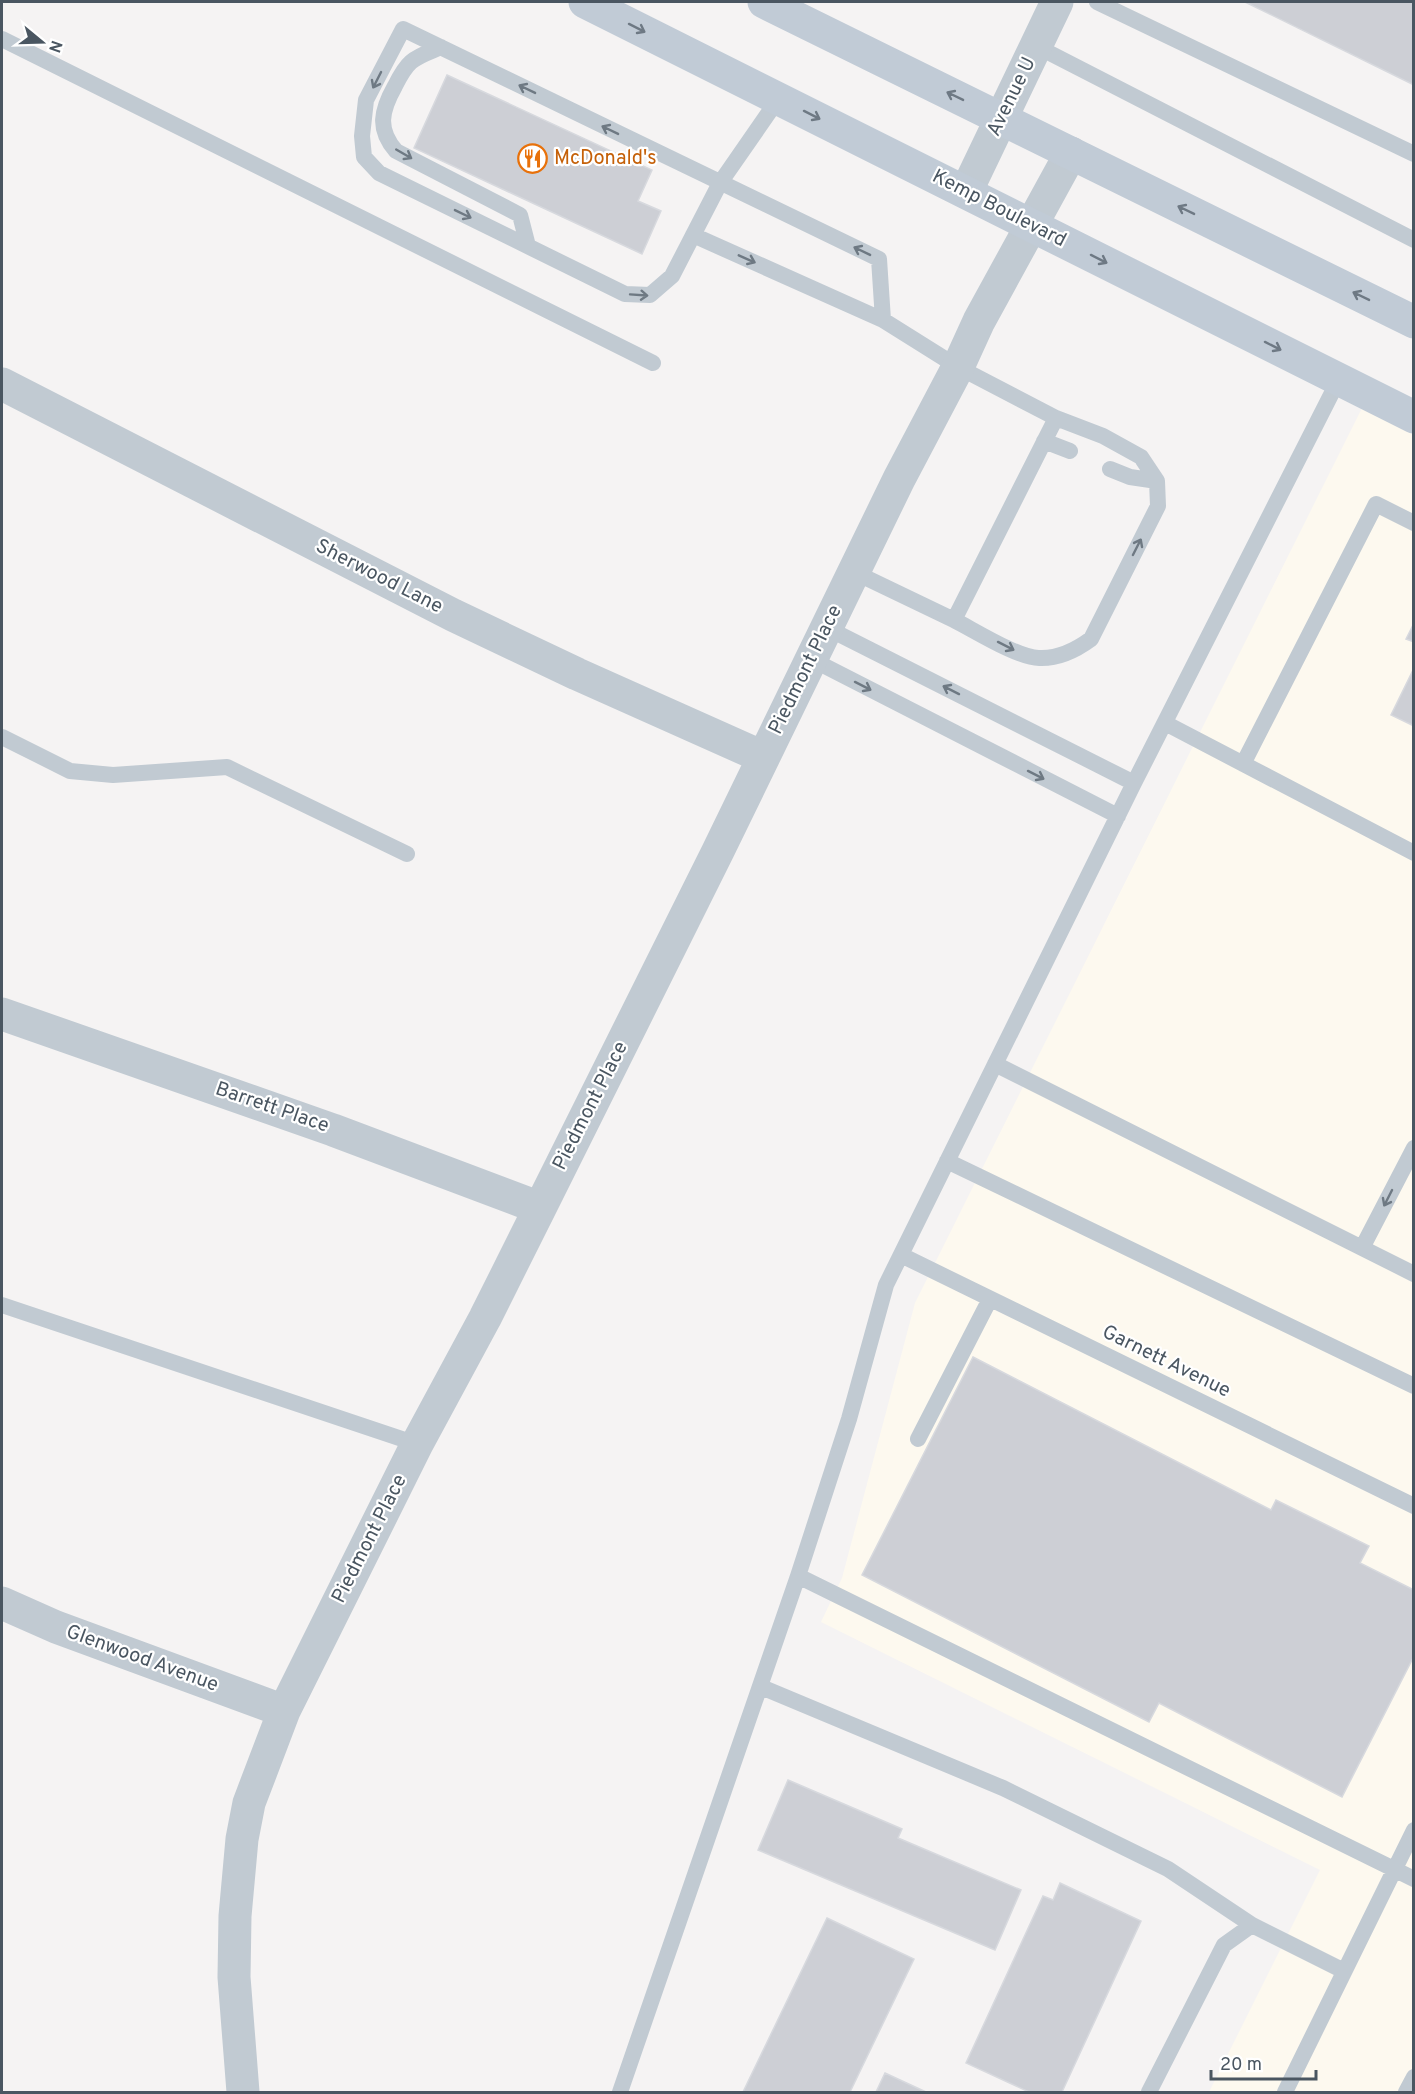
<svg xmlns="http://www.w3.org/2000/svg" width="1415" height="2094" viewBox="0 0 1415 2094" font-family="Overpass,sans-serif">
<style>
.commercial{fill:#fdf9ef}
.building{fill:#cdcfd5;stroke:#d7d9de;stroke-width:1.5}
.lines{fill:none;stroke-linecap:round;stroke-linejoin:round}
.lane{stroke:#c1cad2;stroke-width:16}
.street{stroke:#c1cad2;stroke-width:33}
.secondary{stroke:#c1cbd6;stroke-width:33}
.oneway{stroke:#6e7984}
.oneway2{stroke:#6e7983}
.labels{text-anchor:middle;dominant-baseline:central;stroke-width:4.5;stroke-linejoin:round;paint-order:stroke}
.street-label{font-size:20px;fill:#4a5661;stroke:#fff}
.food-label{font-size:20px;fill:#c56008;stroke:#fff;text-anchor:start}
</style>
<rect width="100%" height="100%" fill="#f5f3f3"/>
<!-- commercial -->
<path class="commercial" d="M1362,408L1414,435L1413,2092H1209L1320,1870L821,1622L842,1578L915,1303Z"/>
<!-- building -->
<path class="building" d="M1245,2H1414V85Z
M447,75L652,170L638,201L661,211L642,254L414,148Z
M1414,623V642L1406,639Z
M1414,668V726L1391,715Z
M973,1357L1271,1510L1276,1500L1369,1546L1360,1563L1414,1590V1656L1342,1797L1159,1703L1149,1722L862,1575Z
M788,1780L902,1829L898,1838L1021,1890L995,1950L758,1850Z
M1060,1883L1141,1921L1062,2092H1029L966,2063L1043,1896L1053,1900Z
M827,1918L914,1959L850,2092H743Z
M885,2073L926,2092H876Z"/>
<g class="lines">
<!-- lane -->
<path class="lane" d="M1097,2L1414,154
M2,39L653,363
M1036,46L1414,240
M441,47C432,51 419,55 411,62C404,68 399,78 395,86C381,111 377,129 396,151L520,215L528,246
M779,98L720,183L672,276L650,295L625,294L379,173L364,157L362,136L366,100L403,29C562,105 720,183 879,259L883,320
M693,235L883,320L958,367L1056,418L954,620L854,572
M1044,441L1070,451
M1110,469L1130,477L1157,481
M954,620C974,630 1018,658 1039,658C1059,659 1076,650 1091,639L1158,506L1157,481L1141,457L1103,436L1056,418
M827,628L1134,783
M811,659L1118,816
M1165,723L1414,853
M2,737L70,771L113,775L227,767L407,854
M1243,764L1376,504L1414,523
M995,1064L1414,1274
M947,1161L1414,1386
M1362,1248L1414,1148
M901,1255L1414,1506
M2,1305L417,1444
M918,1439L990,1299
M798,1576L1414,1879
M761,1687L1003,1788L1168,1869L1252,1925L1344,1971
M620,2092L798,1576L849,1419L886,1285L1134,783L1339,379
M1149,2092L1224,1945L1252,1925
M1285,2092L1414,1830
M1406,2092L1414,2077"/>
<!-- street -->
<path class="street" d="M966,192L1057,2
M2,384L453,615L577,674L763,757
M2,1014L333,1130L540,1208
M2,1603L56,1627L284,1711
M243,2092L234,1977L235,1916L242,1839L249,1803L284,1711L417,1444L485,1318L540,1208L718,851L899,479L958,367L979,321L1071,153"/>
<!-- secondary -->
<path class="secondary" d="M585,2L1414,417
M764,2L1414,322"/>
</g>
<!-- one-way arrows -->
<defs><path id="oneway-shaft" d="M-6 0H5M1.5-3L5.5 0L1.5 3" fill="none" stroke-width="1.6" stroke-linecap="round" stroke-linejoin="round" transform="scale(1.5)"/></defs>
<g class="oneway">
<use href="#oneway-shaft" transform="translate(637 28) rotate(27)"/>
<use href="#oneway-shaft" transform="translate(955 96) rotate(-154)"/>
<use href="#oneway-shaft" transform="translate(812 115) rotate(27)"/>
<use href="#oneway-shaft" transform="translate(1186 210) rotate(-154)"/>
<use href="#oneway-shaft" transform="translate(1099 259) rotate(27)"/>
<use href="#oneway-shaft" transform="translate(1361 296) rotate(-154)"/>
<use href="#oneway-shaft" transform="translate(1273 346) rotate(27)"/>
</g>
<g class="oneway2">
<use href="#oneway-shaft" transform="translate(377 80) rotate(117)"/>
<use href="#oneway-shaft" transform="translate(527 89) rotate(-154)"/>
<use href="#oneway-shaft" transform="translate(610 130) rotate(-154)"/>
<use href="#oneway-shaft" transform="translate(404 154) rotate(30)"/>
<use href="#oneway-shaft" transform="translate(463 214) rotate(26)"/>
<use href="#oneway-shaft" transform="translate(862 251) rotate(-154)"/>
<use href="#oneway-shaft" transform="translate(747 259) rotate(24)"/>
<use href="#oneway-shaft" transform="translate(639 295) rotate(4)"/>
<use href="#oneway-shaft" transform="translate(1137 547) rotate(-63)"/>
<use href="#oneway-shaft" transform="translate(1006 646) rotate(27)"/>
<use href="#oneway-shaft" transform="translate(863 686) rotate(27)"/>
<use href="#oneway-shaft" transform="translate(951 690) rotate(-153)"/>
<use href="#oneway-shaft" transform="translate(1036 775) rotate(27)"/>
<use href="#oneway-shaft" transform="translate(1388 1198) rotate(117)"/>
</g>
<!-- icons -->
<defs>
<symbol id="restaurant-ring" viewBox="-11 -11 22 22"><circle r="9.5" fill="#fff" stroke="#e8710a" stroke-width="1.5"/><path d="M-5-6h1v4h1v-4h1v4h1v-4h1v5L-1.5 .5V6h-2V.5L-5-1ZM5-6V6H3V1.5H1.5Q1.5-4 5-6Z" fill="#e8710a"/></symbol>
</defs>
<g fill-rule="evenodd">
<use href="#restaurant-ring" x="516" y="142" width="33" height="33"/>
</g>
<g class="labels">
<!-- street labels -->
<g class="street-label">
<text transform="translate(1012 97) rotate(-64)">Avenue U</text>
<text transform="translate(999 209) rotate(27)">Kemp Boulevard</text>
<text transform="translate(379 577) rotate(27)">Sherwood Lane</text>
<text transform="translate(806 670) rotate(-64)">Piedmont Place</text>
<text transform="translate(591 1106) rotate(-63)">Piedmont Place</text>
<text transform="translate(272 1108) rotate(19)">Barrett Place</text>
<text transform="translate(1166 1362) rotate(26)">Garnett Avenue</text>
<text transform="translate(370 1539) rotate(-63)">Piedmont Place</text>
<text transform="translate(142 1659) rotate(20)">Glenwood Avenue</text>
</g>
<!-- food labels -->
<g class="food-label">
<text x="554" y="159">McDonald's</text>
</g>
</g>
<!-- border -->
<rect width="1415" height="2094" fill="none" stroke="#4a5661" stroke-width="6"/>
<!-- north arrow -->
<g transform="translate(42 42) rotate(109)" stroke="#ffffff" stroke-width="4.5" paint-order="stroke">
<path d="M0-4.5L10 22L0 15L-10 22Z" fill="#4a5661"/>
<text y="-9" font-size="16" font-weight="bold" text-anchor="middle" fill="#4a5661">N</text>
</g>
<!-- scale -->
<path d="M1211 2070v9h105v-9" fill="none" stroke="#4a5661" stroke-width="3"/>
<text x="1220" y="2070" font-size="18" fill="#4a5661" stroke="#ffffff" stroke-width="4.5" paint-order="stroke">20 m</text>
</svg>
